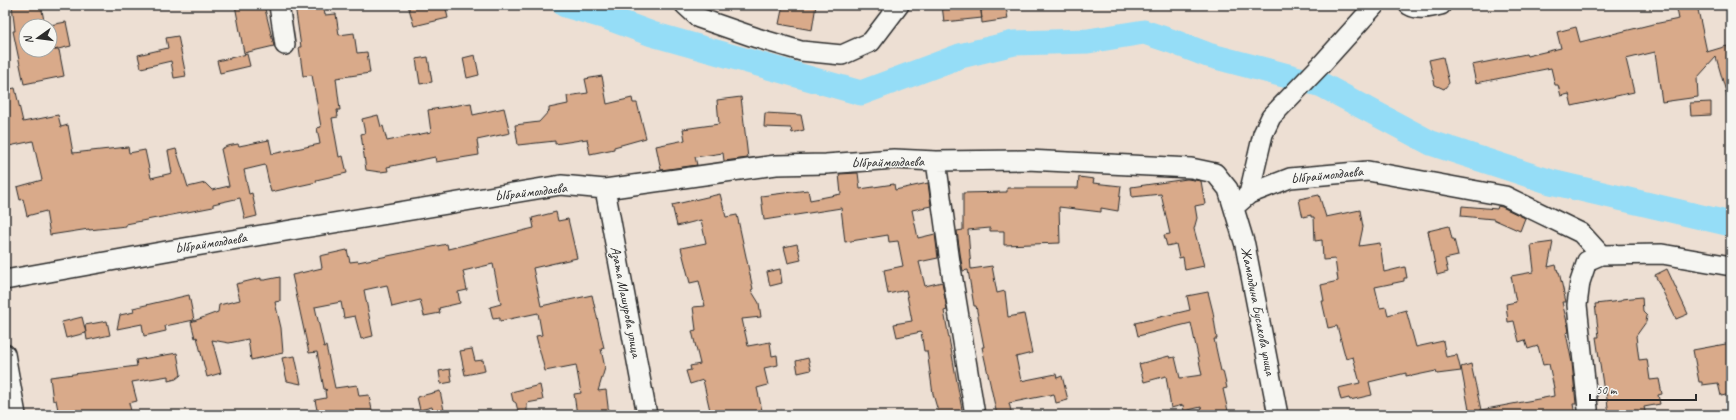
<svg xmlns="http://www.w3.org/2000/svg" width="1736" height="420" viewBox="0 0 1736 420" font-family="Caveat,sans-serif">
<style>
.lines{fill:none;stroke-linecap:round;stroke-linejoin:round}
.river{stroke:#95ddf7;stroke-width:25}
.building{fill:#d9aa8a;stroke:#2b2b2b}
.minor-casing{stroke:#2b2b2b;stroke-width:22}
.minor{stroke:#f6f6f2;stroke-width:19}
.labels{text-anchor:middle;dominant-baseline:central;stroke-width:3;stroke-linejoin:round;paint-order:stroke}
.street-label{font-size:14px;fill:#2b2b2b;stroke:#f6f6f2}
</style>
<rect width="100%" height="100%" fill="#eddfd3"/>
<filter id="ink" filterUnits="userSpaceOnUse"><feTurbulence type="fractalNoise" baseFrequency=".025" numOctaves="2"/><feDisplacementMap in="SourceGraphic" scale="8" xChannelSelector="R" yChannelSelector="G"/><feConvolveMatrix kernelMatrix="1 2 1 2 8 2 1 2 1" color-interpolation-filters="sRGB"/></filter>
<g filter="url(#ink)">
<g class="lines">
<!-- river -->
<path class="river" d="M565,5L606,17L652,34L861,93L960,56L1014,43L1088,41L1144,32L1174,42L1208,55L1322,85L1431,143L1551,182L1731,224"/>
</g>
<!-- building -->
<path class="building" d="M12,5H41L45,26H26V50H50V25L66,22L71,46L54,50H59L64,76L24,84L13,31H15Z
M235,5H264L274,46L244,53Z
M295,5H323L325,15L336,14L339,35L354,33L357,53L367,52L370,73L336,78L340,110H337L338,117L332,118L339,157L343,156L347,173L316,180L317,182L271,192L265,165L244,170L249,194L252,193L257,216L245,219L240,198L213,204V207L126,224V226L89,230V229L50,235L46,211L27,216L23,199L20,200L17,187L42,180L33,141L9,146L5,125V90L15,88L23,122L58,115L61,127L68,125L73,153L128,147L129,153L145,150L151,178L172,173L168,151L176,149L188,187L205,183L212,190L229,186L221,149L227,146L238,144L239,146L269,140L272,154L320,144L317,128L321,127L312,75L303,76L299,47H301Z
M408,5H445L448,18L414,26Z
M783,5H816L812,30L779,24Z
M942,5H980L982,18L944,22Z
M1676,5H1697L1707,52L1727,46L1731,59V99H1728L1716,57L1697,78L1698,97L1662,102L1655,52L1626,59L1634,92L1572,106L1569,94L1561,96L1558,85H1555L1551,68L1476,83L1472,65L1526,54L1527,56L1561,48L1557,32L1576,27L1580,42L1649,25L1679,19Z
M1006,7L1008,19L982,23L981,10Z
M178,36L186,76L174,78L171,61L141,68L138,55L168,48L166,38Z
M247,54L250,66L220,73L217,61Z
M475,55L479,75L467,78L463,58Z
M428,57L432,82L420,84L416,59Z
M1443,57L1449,83L1444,89L1435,85L1429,60Z
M602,76L607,104L632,98L633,103H637L646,138L614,147V149L590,154L587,139L555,144V141L518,145L515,125L539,122L549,111V108L568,104L567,96L588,93L585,79Z
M741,97L748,158L724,161L723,153L695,157L697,165L661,170L656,146L685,140L683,129L719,124L717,100Z
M1711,102V115L1691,116L1690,103Z
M471,103L473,115L504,108L510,133L477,140L479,155L436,162L435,157L387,167L388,171L380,172L366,170L361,134L365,133L362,119L378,115L381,127L383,126L387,141L431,132L428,110Z
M765,113L801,115L804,130L792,133L791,128L764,127Z
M858,173L860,189L894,184L895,190L928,183L931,206L912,210L918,238L935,234L938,258L919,262L925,286L942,282L947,310L944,311L963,415H939L933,394L927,351H924L921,332L897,337L894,324L912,321L906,290L888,294L884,270L903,266L898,241L889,242L888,235L845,242L841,208L764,220L761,196L808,190L810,200L841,194L839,174Z
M1079,177L1094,179L1093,183L1121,186L1118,211L1101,208V212L1059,207L1060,243L1004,245V231H990V228L968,230L971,269L992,266L997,293L1005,291L1008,317L1024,314L1032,353L1016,357L1021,381L1056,374L1057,378L1062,376L1068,400L1056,403L1054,394L1009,403L1012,415H997L982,347H984L976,306H974L968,270L963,271L961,260L957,231L963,230V193L1007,192V188H1078Z
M1187,179L1201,181L1205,204L1195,206L1197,218L1194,229L1204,266L1185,270L1183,257L1179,258L1176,244L1167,246L1164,235L1170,234L1161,194L1132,197L1131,187Z
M720,194L726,217L737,215L753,289L751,290L759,303L761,317L742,319L748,346L770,342L772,356L777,355L778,365L764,368L768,385L757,388L763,415H711L703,380L690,384L686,371L691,370L690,366L700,364L692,331L696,330L693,307L705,306L699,281L690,283L681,248L706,243L701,220L677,226L672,205Z
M1319,195L1326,217L1360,210L1363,227L1359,246L1380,243L1384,272L1405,267L1407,278H1404V281L1375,287L1380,308L1386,307L1388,315L1406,310L1416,347L1443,341L1446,357L1457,355L1461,371L1437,374L1436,371L1412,376L1411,375L1406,376V373L1369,382L1372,395L1350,400L1349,398L1341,400L1338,388L1360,383L1353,357L1346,359L1337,326L1328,328L1322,301H1324L1321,285L1338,281L1335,259L1323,260L1322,240L1315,241L1314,217H1311V215L1303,217L1301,210L1299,199Z
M1462,206L1497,209L1498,206L1502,207L1525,218L1520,231L1493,219L1461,216Z
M556,212L558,221L568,219L577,258L533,268L541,306L592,295L604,348L601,349L605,368L598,391L606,390L609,415H577L574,394L581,393L576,365L545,371L536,336L542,335L538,313L500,321V318L493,319L490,307L501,304L493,264L463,271L467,290L458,292L460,303L439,308L440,313L424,316L420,300L392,307L387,285L364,290L373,336L361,339L355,316L344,318L341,302L315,307L324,347L326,346L335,388L357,385L359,396L369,395L373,415H318L315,400L326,398L325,390H327L324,389L317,352L309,353L292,275L322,268L320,256L347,250L350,262L358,261V262L447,244L448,249L534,228L532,218Z
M1449,226L1452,239H1454L1458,256L1445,259L1448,272L1437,275L1428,231Z
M1553,242L1548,267L1556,265L1558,272H1559L1566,302H1562L1568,326L1569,332L1566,333L1572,363L1576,404H1573L1575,415H1470L1461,367L1471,364L1481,410L1554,396L1553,388H1554L1549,364L1543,365L1538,346L1528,349L1525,340L1519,342L1514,321L1508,322L1506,304L1516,302L1511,276L1533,272L1534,270L1531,245Z
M797,244L801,260L788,263L784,247Z
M780,269L782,283L770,286L767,272Z
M1667,269L1688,314L1676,319L1655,275Z
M280,277V301L275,302L281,328L283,353L251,360L248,339L229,343L212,340L221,373L207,377L197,337L195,338L191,322L218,312L219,305L240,300L236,284L261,278V280H265Z
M1208,292L1213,312L1217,339H1214L1221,371H1223L1227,388L1223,389L1228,411L1203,415L1201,407L1184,411L1183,405L1171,408L1166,376L1144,382L1139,364L1169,356L1170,358L1175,357L1180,378L1202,375L1191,323L1138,336L1135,323L1190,310L1187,296Z
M189,295L194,320L165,326L166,331L144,336L142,324L117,329L120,315L134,312L133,308Z
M1642,297L1643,312L1647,316L1646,322L1636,336L1639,360L1647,359L1650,380L1659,379L1662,394L1658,395L1660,404L1644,407L1646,415H1609L1606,392H1604L1596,337H1599L1595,304L1621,301L1622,299Z
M82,317L86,333L85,325L107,321L110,335L87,340L86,333L66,338L62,322Z
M1731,343V394L1721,396L1718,383L1702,385V382H1699L1693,350Z
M472,349L475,361L483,360L485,371L465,375L460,351Z
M177,353L181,375L176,379L168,381V376L132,382L137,401L129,403L132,415H59L56,400L53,401L50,377L137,366L136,360Z
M295,356L301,384L287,381L282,358Z
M808,358L811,370L798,373L796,361Z
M450,369L452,382L441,384L439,371Z
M540,385L543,400L527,403V415H519L516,403L513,401L511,392Z
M440,391L445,415H434L432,407L420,410L417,397Z"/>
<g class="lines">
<defs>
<path id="minor" d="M279,5L285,45
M685,5L699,18L757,38L801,51L842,55L871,42L899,5
M1409,5C1419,11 1430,7 1441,5
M936,161L950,262L975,415
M605,189L647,415
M1249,194L1263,134L1271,117L1321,65L1375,5
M1234,207L1249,194L1290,178L1368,171L1505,196L1581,233L1601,255
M5,280L172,250L561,185L605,189L776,165L826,164L894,159L936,161L1027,160L1191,168L1215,173L1228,189L1245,245L1278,415
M5,354L16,415
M1588,409L1577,305L1580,282L1587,261L1601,255L1662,254L1731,266"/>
</defs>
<!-- minor casing -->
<use href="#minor" class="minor-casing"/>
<!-- minor -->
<use href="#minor" class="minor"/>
</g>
</g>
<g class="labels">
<!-- street labels -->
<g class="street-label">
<text transform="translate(888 162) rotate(-1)">Ыбраймолдаева</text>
<text transform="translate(1327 175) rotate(-6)">Ыбраймолдаева</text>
<text transform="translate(531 192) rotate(-7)">Ыбраймолдаева</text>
<text transform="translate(211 243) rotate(-9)">Ыбраймолдаева</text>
<text transform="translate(626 302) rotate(79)">Азата Машурова улица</text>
<text transform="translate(1258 311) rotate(79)">Жамалдина Бусакова улица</text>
</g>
</g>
<!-- margin -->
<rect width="1736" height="420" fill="none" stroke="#f6f6f2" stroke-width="20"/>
<rect x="10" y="10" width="1716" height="400" fill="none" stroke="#2b2b2b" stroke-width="1.5" filter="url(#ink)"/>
<!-- north arrow -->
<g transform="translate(38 38) rotate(256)"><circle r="19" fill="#f6f6f2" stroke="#a5a5a2"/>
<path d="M0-3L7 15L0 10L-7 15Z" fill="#2b2b2b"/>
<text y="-6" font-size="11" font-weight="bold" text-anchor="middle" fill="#2b2b2b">N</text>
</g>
<!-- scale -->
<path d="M1590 394v6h106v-6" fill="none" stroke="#2b2b2b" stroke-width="2"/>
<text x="1596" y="394" font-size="12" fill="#2b2b2b" stroke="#f6f6f2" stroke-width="3" paint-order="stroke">50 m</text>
</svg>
